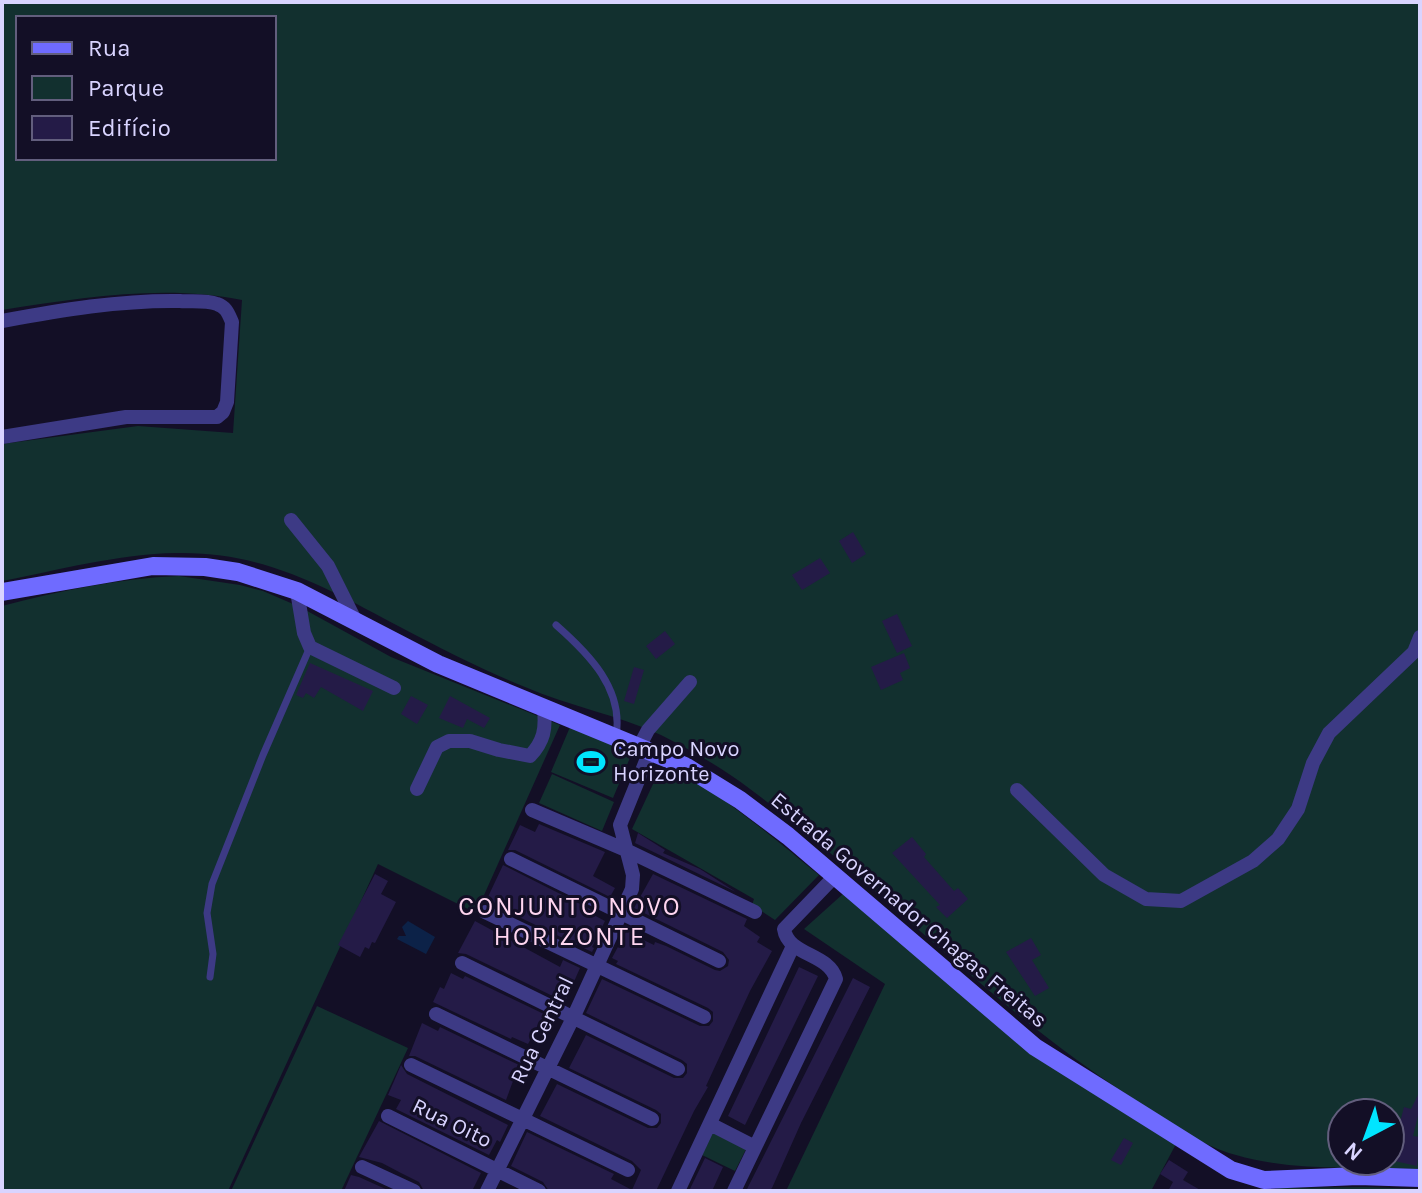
<svg xmlns="http://www.w3.org/2000/svg" width="1422" height="1193" viewBox="0 0 1422 1193" font-family="Karla,sans-serif">
<style>
.green{fill:#12302f;fill-rule:evenodd}
.water{fill:#0c2248}
.building{fill:#241b47}
.lines{fill:none;stroke-linecap:round;stroke-linejoin:round}
.service{stroke:#3d3a85;stroke-width:7}
.minor{stroke:#3d3a85;stroke-width:14}
.secondary{stroke:#6f6bff;stroke-width:18}
.labels{text-anchor:middle;dominant-baseline:central;stroke-width:6;stroke-linejoin:round;paint-order:stroke}
.poi-label{font-size:22px;fill:#d9d4ff;stroke:#130f26;text-anchor:start}
.street-label{font-size:22px;fill:#d9d4ff;stroke:#130f26}
.quarter-label{font-size:26px;letter-spacing:2px;fill:#ffd6f0;stroke:#130f26}
</style>
<rect width="100%" height="100%" fill="#130f26"/>
<!-- green -->
<path class="green" d="M2,2H1420V1169C1359,1166 1295,1172 1236,1155C1198,1145 1164,1119 1131,1097C993,1009 881,887 750,789C724,769 691,750 661,735C618,715 569,706 525,687C483,670 442,649 402,628C327,588 264,551 176,553C118,554 59,570 2,581V444L138,426L233,433L242,300C164,284 80,298 2,310ZM18,18H274V158H18ZM1342,1113H1390V1161H1342Z
M179,576L240,585L263,591L300,607L391,657L560,725L476,913L378,864L228,1191H2V606C59,591 120,578 179,576Z
M570,727L632,753L613,798L551,772Z
M661,767C695,770 788,850 819,875L775,920L752,905L754,899L632,829Z
M552,774L614,802L602,831L539,803Z
M844,893L1176,1144L1151,1191H786L885,984L804,929Z
M317,1006L408,1048L341,1191H231Z
M711,1132L746,1149L735,1171L700,1154Z
M1365,1187L1420,1189V1191H1268L1279,1188Z"/>
<!-- water -->
<path class="water" d="M408,921L435,937L426,954L397,939L399,936H406L402,927Z"/>
<!-- building -->
<path class="building" d="M853,532L866,554L852,563L839,541Z
M820,558L830,573L802,590L792,575Z
M897,614L912,646L897,653L882,621Z
M665,631L675,644L656,659L646,646Z
M904,653L910,668L900,673L903,680L881,690L871,667Z
M310,663L373,691L363,711L321,687L314,698L306,693L303,698L296,695Z
M634,667L644,670L634,704L624,701Z
M411,696L428,705L417,724L401,714Z
M450,696L490,718L484,728L467,719L463,728L439,718Z
M539,824L605,852L593,876L615,888L610,897L515,850H508L520,825L535,832Z
M638,833L665,850L663,853L700,869L736,892L635,843Z
M912,837L926,854L924,857L954,891L958,888L968,899L947,918L936,907L940,905L892,853Z
M503,865L592,910L590,913L605,921L592,947L594,948L592,952L498,907L499,905L487,899Z
M375,874L388,881L381,894L396,902L375,943L372,942L369,949L365,947L360,957L338,945Z
M653,874L747,919L744,926L760,937L757,942L772,951L750,991L706,1086L708,1087L694,1111L656,1191H549L543,1182L511,1166L527,1132L614,1174L611,1179L632,1190L641,1170L632,1161L540,1116L557,1084L648,1128H657L661,1123V1114L656,1110L569,1068L586,1035L674,1078H683L687,1073V1064L682,1060L586,1013L602,979L700,1026H709L713,1021V1012L708,1008L616,964L618,961L612,958L628,928L637,932L635,936L654,945L655,942L666,946L715,970L720,971L728,966L729,960L723,952L634,908Z
M475,921L560,967L563,960L580,968L565,1002L466,954L458,953Z
M1031,938L1041,955L1032,960L1049,988L1035,996L1006,952Z
M799,967L818,976L745,1125L728,1116Z
M451,973L463,979L465,976L548,1016L543,1025L539,1023L528,1044L512,1037L511,1039L433,1002L440,987L444,989Z
M853,978L870,987L801,1123L772,1188L769,1191H746Z
M422,1023L438,1031L440,1027L519,1065L506,1100L415,1056H409Z
M401,1065L407,1074L508,1125L500,1142L497,1140L489,1155L396,1109L401,1100L388,1095Z
M1420,1091V1108L1413,1136L1420,1137L1417,1166L1390,1160L1404,1107L1411,1109Z
M379,1121L481,1173L472,1191H424L419,1182L401,1173L382,1163L359,1157Z
M1124,1138L1133,1143L1121,1165L1111,1160Z
M705,1158L723,1167L712,1191H689Z
M1169,1160L1188,1172L1183,1180L1202,1191H1168L1173,1182L1160,1174Z
M351,1175L359,1177L390,1191H344Z"/>
<g class="lines">
<!-- service -->
<path class="service" d="M556,625C589,654 624,689 616,736
M210,977L213,954L207,913L212,884L263,755L310,647"/>
<!-- minor -->
<path class="minor" d="M2,321C61,310 120,300 180,301C192,302 206,300 217,304C226,307 228,313 232,322L227,402L223,412L217,417H126L2,437
M291,520L328,566L356,622
M297,591L304,633L310,647L394,688
M639,747L648,730L690,682
M417,789L437,747L449,741H470L499,750L530,756C544,741 546,729 544,709
M1017,790L1104,875L1146,899L1181,901L1253,861L1278,839L1298,809L1313,763L1329,733L1414,652L1420,637
M532,810L626,850L755,912
M511,859L719,961
M485,912L704,1017
M462,963L678,1069
M436,1014L652,1119
M411,1065L628,1170
M388,1116L539,1191
M710,1124L755,1147
M362,1167L414,1191
M487,1191L574,1016L632,889L633,875L620,825L650,751
M678,1191L793,946
M734,1191L836,979C829,953 788,956 784,929L836,875"/>
<!-- secondary -->
<path class="secondary" d="M2,592L153,566L205,567L238,572L297,591L438,664L685,766L740,800L788,836L1035,1047L1231,1170L1264,1180L1358,1176L1420,1178"/>
</g>
<!-- icons -->
<defs>
<symbol id="stadium-bare" viewBox="-9 -9 18 18"><path d="M0-5a6.5 5 0 1 0 0 10a6.5 5 0 1 0 0-10ZM-3.5-1.8h7v3.6h-7Z" fill="#00e5ff" stroke="#130f26" stroke-width="2.5" paint-order="stroke"/></symbol>
</defs>
<g fill-rule="evenodd">
<use href="#stadium-bare" x="571" y="742" width="40" height="40"/>
</g>
<g class="labels">
<!-- poi labels -->
<g class="poi-label">
<text x="613" y="749">Campo Novo<tspan x="613" dy="25">Horizonte</tspan></text>
</g>
<!-- street labels -->
<g class="street-label">
<text transform="translate(909 910) rotate(40)">Estrada Governador Chagas Freitas</text>
<text transform="translate(542 1030) rotate(-64)">Rua Central</text>
<text transform="translate(452 1123) rotate(26)">Rua Oito</text>
</g>
<!-- quarter labels -->
<g class="quarter-label">
<text x="570" y="906">CONJUNTO NOVO<tspan x="570" dy="30">HORIZONTE</tspan></text>
</g>
</g>
<!-- border -->
<rect width="1422" height="1193" fill="none" stroke="#d9d4ff" stroke-width="8"/>
<!-- legend -->
<rect x="16" y="16" width="260" height="144" fill="#130f26" stroke="#625e7d" stroke-width="2"/>
<rect x="32" y="42" width="40" height="12" fill="#6f6bff" stroke="#625e7d" stroke-width="2"/>
<text x="88" y="56" font-size="24" fill="#d9d4ff">Rua</text>
<rect x="32" y="76" width="40" height="24" fill="#12302f" stroke="#625e7d" stroke-width="2"/>
<text x="88" y="96" font-size="24" fill="#d9d4ff">Parque</text>
<rect x="32" y="116" width="40" height="24" fill="#241b47" stroke="#625e7d" stroke-width="2"/>
<text x="88" y="136" font-size="24" fill="#d9d4ff">Edifício</text>
<!-- north arrow -->
<g transform="translate(1366 1137) rotate(221)"><circle r="38" fill="#130f26" stroke="#625e7d" stroke-width="2"/>
<path d="M0-6L14 30L0 20L-14 30Z" fill="#00e5ff"/>
<text y="-12" font-size="22" font-weight="bold" text-anchor="middle" fill="#d9d4ff">N</text>
</g>
</svg>
